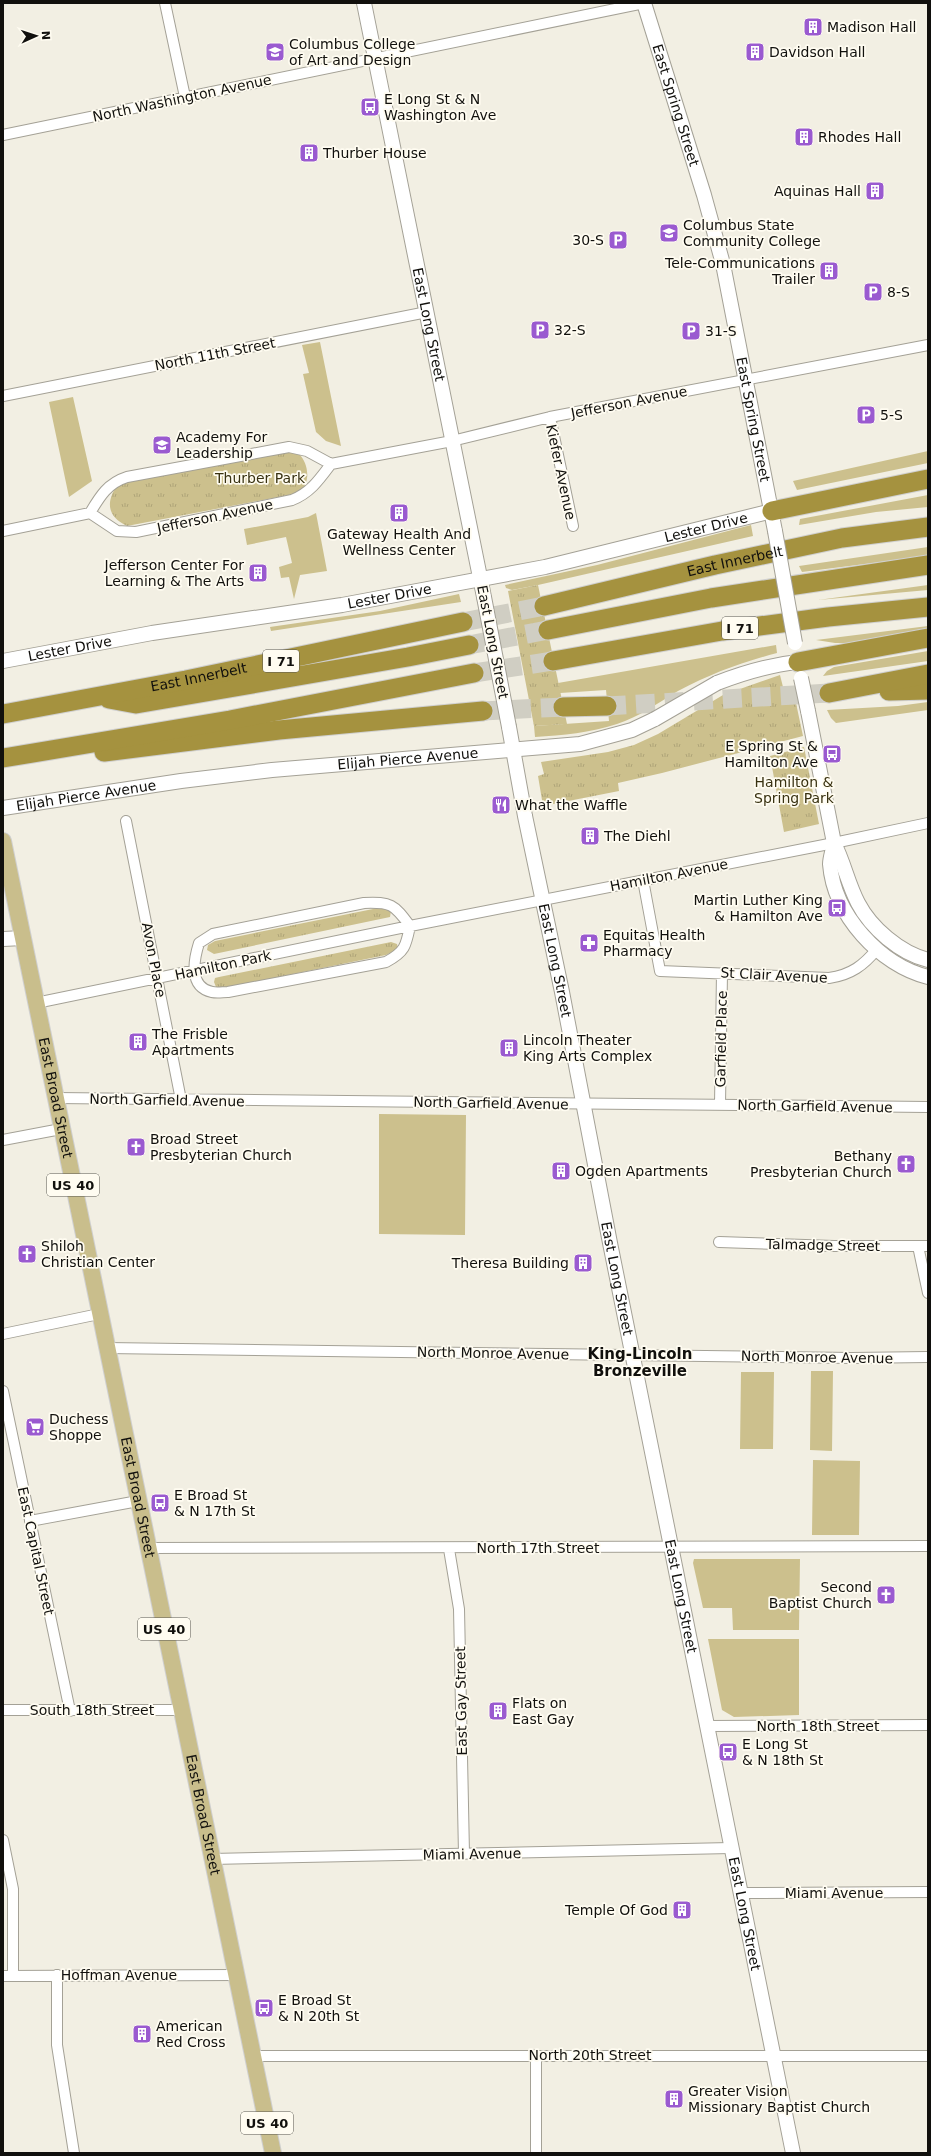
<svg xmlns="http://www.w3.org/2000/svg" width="931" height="2156" viewBox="0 0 931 2156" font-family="'DejaVu Sans',sans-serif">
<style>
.grass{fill:#ccc08d}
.park{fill:url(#park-tufts)}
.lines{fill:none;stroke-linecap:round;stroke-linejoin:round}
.highway-tunnel{stroke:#d0cec3;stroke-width:19;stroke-dasharray:19 10;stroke-linecap:butt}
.street-casing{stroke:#a4a196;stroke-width:12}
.secondary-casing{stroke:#a4a196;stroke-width:16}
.primary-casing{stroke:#cfcfcf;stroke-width:18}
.highway-casing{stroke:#cfcfcf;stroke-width:21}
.street{stroke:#fff;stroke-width:10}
.secondary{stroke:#fff;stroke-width:14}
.primary{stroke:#c9be8c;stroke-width:16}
.highway{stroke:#a5923f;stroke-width:19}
.secondary-bridge-casing{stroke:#a4a196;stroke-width:16;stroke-linecap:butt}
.secondary-bridge{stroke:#fff;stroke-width:14}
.labels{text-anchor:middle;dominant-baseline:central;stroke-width:3.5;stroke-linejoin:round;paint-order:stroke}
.shield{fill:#fffcf1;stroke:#585751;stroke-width:1}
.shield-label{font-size:13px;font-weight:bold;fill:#11100d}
.poi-label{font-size:14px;fill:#11100d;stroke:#fffcf1;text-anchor:start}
.street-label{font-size:14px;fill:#11100d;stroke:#fffcf1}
.park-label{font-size:14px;fill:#383111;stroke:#fffcf1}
.neighbourhood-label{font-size:15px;font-weight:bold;fill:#11100d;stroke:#fffcf1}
</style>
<defs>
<pattern id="park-tufts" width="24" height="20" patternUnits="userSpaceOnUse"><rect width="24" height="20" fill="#ccc08d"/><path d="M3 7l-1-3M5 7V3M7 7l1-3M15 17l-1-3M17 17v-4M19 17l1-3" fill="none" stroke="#aea478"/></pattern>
</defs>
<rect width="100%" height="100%" fill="#f2efe3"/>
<!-- grass -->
<path class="grass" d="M320,342L341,446L326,441L316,432L303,374L309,373L302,345Z
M73,397L92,481L69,497L49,402Z
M928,451V463L797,490L793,481Z
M928,495V507L876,512L799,525L800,519Z
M316,513L327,571L300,575L294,599L289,577L281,578L279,567L292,563L286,537L247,545L244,529L308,517Z
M751,525L753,536L538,585L512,590L506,588L505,585L597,565Z
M928,547V556L802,572L799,566Z
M928,585V590L818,600Z
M459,594L461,602L271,631L270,627L380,611Z
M928,626V628L847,643H835L816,640Z
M776,645L777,653C739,663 713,673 678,691C658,703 639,717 617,724C590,733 563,735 535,737L534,726L609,721L606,690L560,693L558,683Z
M928,651V661L823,676L827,671L834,667Z
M928,702V710L836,723L831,718L827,710L898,706Z
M379,1114L466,1115L465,1235L379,1234Z
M811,1371H833L832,1451L810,1450Z
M741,1372H774L773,1449H740Z
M813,1460L860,1461L859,1535H812Z
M694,1559H800L799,1630H733L732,1608H703L693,1563Z
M708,1639H799V1715L734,1717L722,1710Z"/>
<!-- park -->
<path class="park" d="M288,450L299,454C309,464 311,483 299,493L127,526C106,516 106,501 118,484Z
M538,585L567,724L534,726L508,591Z
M780,675L784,691L793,689L803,736L662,773L618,783L619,791L543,806L538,776L544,774L541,762L608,752L634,745L658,734L723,695Z
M804,747L819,824L784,832L770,756Z
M378,908H387L391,911L390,917L214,954L207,950L208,945L215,941Z
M391,942L397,944L398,949L386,955L224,988L216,987L214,982L215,978L219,977Z"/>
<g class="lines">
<!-- highway-tunnel -->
<path class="highway-tunnel" d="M463,622L544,606
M469,645L548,630
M474,673L553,661
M607,706L829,693
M483,711L563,707"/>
<defs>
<path id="street" d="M165,3L185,97
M3,135L644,3
M3,396L427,312
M550,417L573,526
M90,513C100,496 108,483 127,477L289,447L307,451L331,464
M3,531L90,513L117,531L136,532L292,500C310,493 319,480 331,464L452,441L550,417L928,345
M126,821L181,1100
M643,880L660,971L829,978C851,975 864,965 877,949
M364,903C391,902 394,904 410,926C406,946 405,952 386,962L228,992C223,992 217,993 212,992C188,987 194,959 199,943L213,934Z
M36,1003L410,926L834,843L928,823
M55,1098L928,1107
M720,1105L722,973
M3,1140L61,1129
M719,1242L834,1246H928
M918,1246L928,1293
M3,1334L99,1314
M106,1348L852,1358L928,1357
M3,1391L70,1711
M30,1521L138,1501
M148,1548L928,1546
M449,1549L459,1609L464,1854
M3,1710H181
M707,1726L928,1725
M3,1840L13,1889V1976
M212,1859L731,1848
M741,1893L928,1892
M57,1975V2045L74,2153
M3,1976L236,1975
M253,2056H928
M536,2153V2055"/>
<g id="secondary">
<path id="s1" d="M364,3L484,597"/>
<path id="s2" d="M644,3L704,195L723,264L775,531"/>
<path id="s3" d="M3,661L152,633L342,605L545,567L772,511"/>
<path d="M717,683C745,672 769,665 798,662"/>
<path d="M808,711L834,843C844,863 848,884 858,903C871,928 900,953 928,960"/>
<path id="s4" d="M509,727L525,816L562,992L610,1243L793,2153"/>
<path id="s5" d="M3,808L181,781L272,770L580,744L632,730L655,719"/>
<path d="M834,843C833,850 830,858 830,864C834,915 880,965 928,977"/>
<path d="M3,939L23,938"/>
</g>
<g id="primary">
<path id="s6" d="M3,841L273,2153"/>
</g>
<g id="highway">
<path d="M772,511L928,479"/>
<path id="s7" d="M544,606L715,565L842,538L928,527"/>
<path d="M548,630L711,598L928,565"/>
<path d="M553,661L722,631L828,617L928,607"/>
<path d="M798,662L928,638"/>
<path d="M889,691L928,690"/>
<path d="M829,693L928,674"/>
<path d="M109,699L136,704L408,657L469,645"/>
<path d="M563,707L607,706"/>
<path id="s8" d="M3,714L186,680L463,622"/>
<path d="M104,752L279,730L483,711"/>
<path d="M3,758L230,720L474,673"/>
</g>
</defs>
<!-- street casing -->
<use href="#street" class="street-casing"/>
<!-- secondary casing -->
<use href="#secondary" class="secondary-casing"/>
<!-- primary casing -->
<use href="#primary" class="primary-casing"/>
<!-- highway casing -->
<use href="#highway" class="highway-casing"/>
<!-- street -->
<use href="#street" class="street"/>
<!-- secondary -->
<use href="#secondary" class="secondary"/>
<!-- primary -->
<use href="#primary" class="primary"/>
<!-- highway -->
<use href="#highway" class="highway"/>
<defs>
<path id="secondary-bridge" d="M775,531L795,643
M484,597L509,727
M801,678L808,711
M655,719L717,683"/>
</defs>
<!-- secondary-bridge casing -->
<use href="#secondary-bridge" class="secondary-bridge-casing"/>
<!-- secondary-bridge -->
<use href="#secondary-bridge" class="secondary-bridge"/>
</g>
<!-- icons -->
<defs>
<symbol id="building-square" viewBox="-11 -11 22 22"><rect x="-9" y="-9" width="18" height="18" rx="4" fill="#9a5ad0" stroke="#fffcf1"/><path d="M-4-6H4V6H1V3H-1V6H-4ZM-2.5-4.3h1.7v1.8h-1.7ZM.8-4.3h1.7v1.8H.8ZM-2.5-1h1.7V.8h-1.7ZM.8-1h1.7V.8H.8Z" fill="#fff"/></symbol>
<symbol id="university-square" viewBox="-11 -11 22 22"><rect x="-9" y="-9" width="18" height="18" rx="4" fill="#9a5ad0" stroke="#fffcf1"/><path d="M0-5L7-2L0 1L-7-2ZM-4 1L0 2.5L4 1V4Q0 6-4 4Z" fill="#fff"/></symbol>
<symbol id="bus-square" viewBox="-11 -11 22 22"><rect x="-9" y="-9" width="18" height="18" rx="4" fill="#9a5ad0" stroke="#fffcf1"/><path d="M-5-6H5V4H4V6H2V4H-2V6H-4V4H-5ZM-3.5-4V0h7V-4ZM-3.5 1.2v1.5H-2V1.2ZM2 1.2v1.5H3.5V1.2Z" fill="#fff"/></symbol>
<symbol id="parking-square" viewBox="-11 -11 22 22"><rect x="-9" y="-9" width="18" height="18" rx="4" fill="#9a5ad0" stroke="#fffcf1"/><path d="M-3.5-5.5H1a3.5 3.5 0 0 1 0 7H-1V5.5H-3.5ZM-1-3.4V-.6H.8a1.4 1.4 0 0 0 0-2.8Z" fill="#fff"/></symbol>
<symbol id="school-square" viewBox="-11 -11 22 22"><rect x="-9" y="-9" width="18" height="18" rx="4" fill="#9a5ad0" stroke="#fffcf1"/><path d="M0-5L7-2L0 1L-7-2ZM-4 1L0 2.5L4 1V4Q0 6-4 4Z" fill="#fff"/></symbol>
<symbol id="restaurant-square" viewBox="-11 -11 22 22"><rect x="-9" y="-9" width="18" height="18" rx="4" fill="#9a5ad0" stroke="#fffcf1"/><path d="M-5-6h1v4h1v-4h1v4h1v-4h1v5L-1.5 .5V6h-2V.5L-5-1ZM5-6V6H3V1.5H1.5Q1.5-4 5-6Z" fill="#fff"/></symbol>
<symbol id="pharmacy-square" viewBox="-11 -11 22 22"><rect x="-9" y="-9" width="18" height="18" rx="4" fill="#9a5ad0" stroke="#fffcf1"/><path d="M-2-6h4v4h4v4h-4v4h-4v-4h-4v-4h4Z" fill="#fff"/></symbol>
<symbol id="church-square" viewBox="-11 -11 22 22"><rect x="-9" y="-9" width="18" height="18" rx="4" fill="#9a5ad0" stroke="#fffcf1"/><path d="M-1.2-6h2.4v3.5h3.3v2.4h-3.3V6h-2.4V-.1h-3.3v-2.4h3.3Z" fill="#fff"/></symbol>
<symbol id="supermarket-square" viewBox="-11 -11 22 22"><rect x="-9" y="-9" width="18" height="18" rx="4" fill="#9a5ad0" stroke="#fffcf1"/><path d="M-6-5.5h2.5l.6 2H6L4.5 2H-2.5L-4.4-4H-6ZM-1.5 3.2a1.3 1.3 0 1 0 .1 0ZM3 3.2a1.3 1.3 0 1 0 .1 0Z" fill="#fff"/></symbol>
</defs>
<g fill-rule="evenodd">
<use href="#building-square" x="802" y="16" width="22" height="22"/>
<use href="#university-square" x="264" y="41" width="22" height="22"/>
<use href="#building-square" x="744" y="41" width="22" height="22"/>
<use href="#bus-square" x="359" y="96" width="22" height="22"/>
<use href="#building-square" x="793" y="126" width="22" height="22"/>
<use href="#building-square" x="298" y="142" width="22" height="22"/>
<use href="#building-square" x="864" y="180" width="22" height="22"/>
<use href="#university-square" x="658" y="222" width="22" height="22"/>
<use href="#parking-square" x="607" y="229" width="22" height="22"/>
<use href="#building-square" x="818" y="260" width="22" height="22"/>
<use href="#parking-square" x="862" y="281" width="22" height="22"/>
<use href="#parking-square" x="529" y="319" width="22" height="22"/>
<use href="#parking-square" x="680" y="320" width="22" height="22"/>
<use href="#parking-square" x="855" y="404" width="22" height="22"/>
<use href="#school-square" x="151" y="434" width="22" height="22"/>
<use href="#building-square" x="388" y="502" width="22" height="22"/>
<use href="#building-square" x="247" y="562" width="22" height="22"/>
<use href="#bus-square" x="821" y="743" width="22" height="22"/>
<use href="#restaurant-square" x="490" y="794" width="22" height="22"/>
<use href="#building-square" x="579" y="825" width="22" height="22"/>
<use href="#bus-square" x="826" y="897" width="22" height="22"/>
<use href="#pharmacy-square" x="578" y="932" width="22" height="22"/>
<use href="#building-square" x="127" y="1031" width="22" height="22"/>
<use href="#building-square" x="498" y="1037" width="22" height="22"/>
<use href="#church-square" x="125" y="1136" width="22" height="22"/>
<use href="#church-square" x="895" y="1153" width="22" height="22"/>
<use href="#building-square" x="550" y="1160" width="22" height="22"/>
<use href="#church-square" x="16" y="1243" width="22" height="22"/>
<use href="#building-square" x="572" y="1252" width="22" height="22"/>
<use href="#supermarket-square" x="24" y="1416" width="22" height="22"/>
<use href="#bus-square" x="149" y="1492" width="22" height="22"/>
<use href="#church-square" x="875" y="1584" width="22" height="22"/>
<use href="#building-square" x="487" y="1700" width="22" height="22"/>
<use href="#bus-square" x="717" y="1741" width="22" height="22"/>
<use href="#building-square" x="671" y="1899" width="22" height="22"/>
<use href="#bus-square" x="253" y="1997" width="22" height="22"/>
<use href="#building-square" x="131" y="2023" width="22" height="22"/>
<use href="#building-square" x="663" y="2088" width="22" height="22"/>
</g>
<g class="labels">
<!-- shield labels -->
<g class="shield">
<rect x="722" y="617" width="36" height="22" rx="3"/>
<rect x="263" y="650" width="36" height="22" rx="3"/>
<rect x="47" y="1174" width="52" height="22" rx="3"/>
<rect x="138" y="1618" width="52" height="22" rx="3"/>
<rect x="241" y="2112" width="52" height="22" rx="3"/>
</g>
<g class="shield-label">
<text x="740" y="628">I 71</text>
<text x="281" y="661">I 71</text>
<text x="73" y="1185">US 40</text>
<text x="164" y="1629">US 40</text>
<text x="267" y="2123">US 40</text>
</g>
<!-- poi labels -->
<g class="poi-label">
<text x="827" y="27">Madison Hall</text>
<text x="289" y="44">Columbus College<tspan x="289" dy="16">of Art and Design</tspan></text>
<text x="769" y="52">Davidson Hall</text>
<text x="384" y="99">E Long St &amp; N<tspan x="384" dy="16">Washington Ave</tspan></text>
<text x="818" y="137">Rhodes Hall</text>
<text x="323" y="153">Thurber House</text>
<text x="861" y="191" text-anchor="end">Aquinas Hall</text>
<text x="683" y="225">Columbus State<tspan x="683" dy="16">Community College</tspan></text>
<text x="604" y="240" text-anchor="end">30-S</text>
<text x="815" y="263" text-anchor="end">Tele-Communications<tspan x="815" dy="16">Trailer</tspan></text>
<text x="887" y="292">8-S</text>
<text x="554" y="330">32-S</text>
<text x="705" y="331">31-S</text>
<text x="880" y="415">5-S</text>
<text x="176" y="437">Academy For<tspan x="176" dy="16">Leadership</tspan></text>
<text x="399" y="534" text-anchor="middle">Gateway Health And<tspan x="399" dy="16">Wellness Center</tspan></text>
<text x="244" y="565" text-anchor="end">Jefferson Center For<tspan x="244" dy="16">Learning &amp; The Arts</tspan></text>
<text x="818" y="746" text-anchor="end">E Spring St &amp;<tspan x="818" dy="16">Hamilton Ave</tspan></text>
<text x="515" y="805">What the Waffle</text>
<text x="604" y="836">The Diehl</text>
<text x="823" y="900" text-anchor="end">Martin Luther King<tspan x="823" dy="16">&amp; Hamilton Ave</tspan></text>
<text x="603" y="935">Equitas Health<tspan x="603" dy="16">Pharmacy</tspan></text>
<text x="152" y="1034">The Frisble<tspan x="152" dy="16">Apartments</tspan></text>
<text x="523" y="1040">Lincoln Theater<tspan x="523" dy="16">King Arts Complex</tspan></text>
<text x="150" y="1139">Broad Street<tspan x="150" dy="16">Presbyterian Church</tspan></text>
<text x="892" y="1156" text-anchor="end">Bethany<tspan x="892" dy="16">Presbyterian Church</tspan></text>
<text x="575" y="1171">Ogden Apartments</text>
<text x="41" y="1246">Shiloh<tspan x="41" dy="16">Christian Center</tspan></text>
<text x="569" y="1263" text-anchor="end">Theresa Building</text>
<text x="49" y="1419">Duchess<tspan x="49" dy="16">Shoppe</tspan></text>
<text x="174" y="1495">E Broad St<tspan x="174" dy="16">&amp; N 17th St</tspan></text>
<text x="872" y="1587" text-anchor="end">Second<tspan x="872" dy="16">Baptist Church</tspan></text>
<text x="512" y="1703">Flats on<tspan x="512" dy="16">East Gay</tspan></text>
<text x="742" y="1744">E Long St<tspan x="742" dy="16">&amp; N 18th St</tspan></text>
<text x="668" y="1910" text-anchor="end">Temple Of God</text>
<text x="278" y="2000">E Broad St<tspan x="278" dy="16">&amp; N 20th St</tspan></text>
<text x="156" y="2026">American<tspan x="156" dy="16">Red Cross</tspan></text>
<text x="688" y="2091">Greater Vision<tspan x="688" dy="16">Missionary Baptist Church</tspan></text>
</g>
<!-- street labels -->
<g class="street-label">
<text transform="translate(182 98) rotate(-12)">North Washington Avenue</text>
<text stroke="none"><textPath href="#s2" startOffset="107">East Spring Street</textPath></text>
<text stroke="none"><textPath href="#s1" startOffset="328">East Long Street</textPath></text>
<text transform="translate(215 354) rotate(-11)">North 11th Street</text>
<text transform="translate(629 402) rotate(-11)">Jefferson Avenue</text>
<text stroke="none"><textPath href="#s2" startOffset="431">East Spring Street</textPath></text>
<text transform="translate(561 472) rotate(78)">Kiefer Avenue</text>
<text transform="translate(215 516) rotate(-12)">Jefferson Avenue</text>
<text stroke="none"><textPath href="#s3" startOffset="716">Lester Drive</textPath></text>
<text stroke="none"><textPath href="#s7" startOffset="196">East Innerbelt</textPath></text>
<text stroke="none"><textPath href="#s3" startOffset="392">Lester Drive</textPath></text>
<text transform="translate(493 642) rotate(79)">East Long Street</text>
<text stroke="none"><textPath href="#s3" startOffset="68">Lester Drive</textPath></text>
<text stroke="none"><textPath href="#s8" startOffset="199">East Innerbelt</textPath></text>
<text stroke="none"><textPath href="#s5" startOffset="408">Elijah Pierce Avenue</textPath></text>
<text stroke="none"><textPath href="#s5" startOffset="84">Elijah Pierce Avenue</textPath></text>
<text transform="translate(669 875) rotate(-11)">Hamilton Avenue</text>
<text transform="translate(154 960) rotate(79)">Avon Place</text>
<text stroke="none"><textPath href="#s4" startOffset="238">East Long Street</textPath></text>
<text transform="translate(223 965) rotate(-12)">Hamilton Park</text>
<text transform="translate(774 975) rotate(3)">St Clair Avenue</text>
<text transform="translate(721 1039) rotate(-89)">Garfield Place</text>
<text stroke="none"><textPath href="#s6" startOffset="262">East Broad Street</textPath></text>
<text transform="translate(167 1100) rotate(1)">North Garfield Avenue</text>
<text transform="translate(491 1103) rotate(1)">North Garfield Avenue</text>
<text transform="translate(815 1106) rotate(1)">North Garfield Avenue</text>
<text transform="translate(823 1245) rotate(1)">Talmadge Street</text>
<text stroke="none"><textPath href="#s4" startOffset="562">East Long Street</textPath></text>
<text transform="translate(493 1353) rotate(1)">North Monroe Avenue</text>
<text transform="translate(817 1357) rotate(1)">North Monroe Avenue</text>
<text stroke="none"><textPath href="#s6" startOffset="670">East Broad Street</textPath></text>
<text x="538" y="1548">North 17th Street</text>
<text transform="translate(36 1551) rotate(78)">East Capital Street</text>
<text stroke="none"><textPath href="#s4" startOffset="886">East Long Street</textPath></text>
<text transform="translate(461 1701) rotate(-91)">East Gay Street</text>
<text x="92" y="1710">South 18th Street</text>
<text x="818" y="1726">North 18th Street</text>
<text stroke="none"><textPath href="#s6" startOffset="994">East Broad Street</textPath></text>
<text transform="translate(472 1854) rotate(-1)">Miami Avenue</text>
<text x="834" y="1893">Miami Avenue</text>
<text stroke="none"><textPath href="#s4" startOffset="1210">East Long Street</textPath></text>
<text x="119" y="1975">Hoffman Avenue</text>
<text x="590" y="2055">North 20th Street</text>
</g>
<!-- park labels -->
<g class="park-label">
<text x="260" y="478">Thurber Park</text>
<text x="794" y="782">Hamilton &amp;<tspan x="794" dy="16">Spring Park</tspan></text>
</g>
<!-- neighbourhood labels -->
<g class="neighbourhood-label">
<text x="640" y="1354">King-Lincoln<tspan x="640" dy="17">Bronzeville</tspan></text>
</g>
</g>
<!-- border -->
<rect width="931" height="2156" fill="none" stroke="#11100d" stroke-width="8"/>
<!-- north arrow -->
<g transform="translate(36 36) rotate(87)" stroke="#fffcf1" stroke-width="3" paint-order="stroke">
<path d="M0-3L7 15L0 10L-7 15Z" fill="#11100d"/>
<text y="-6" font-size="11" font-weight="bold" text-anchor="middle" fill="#11100d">N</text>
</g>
</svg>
